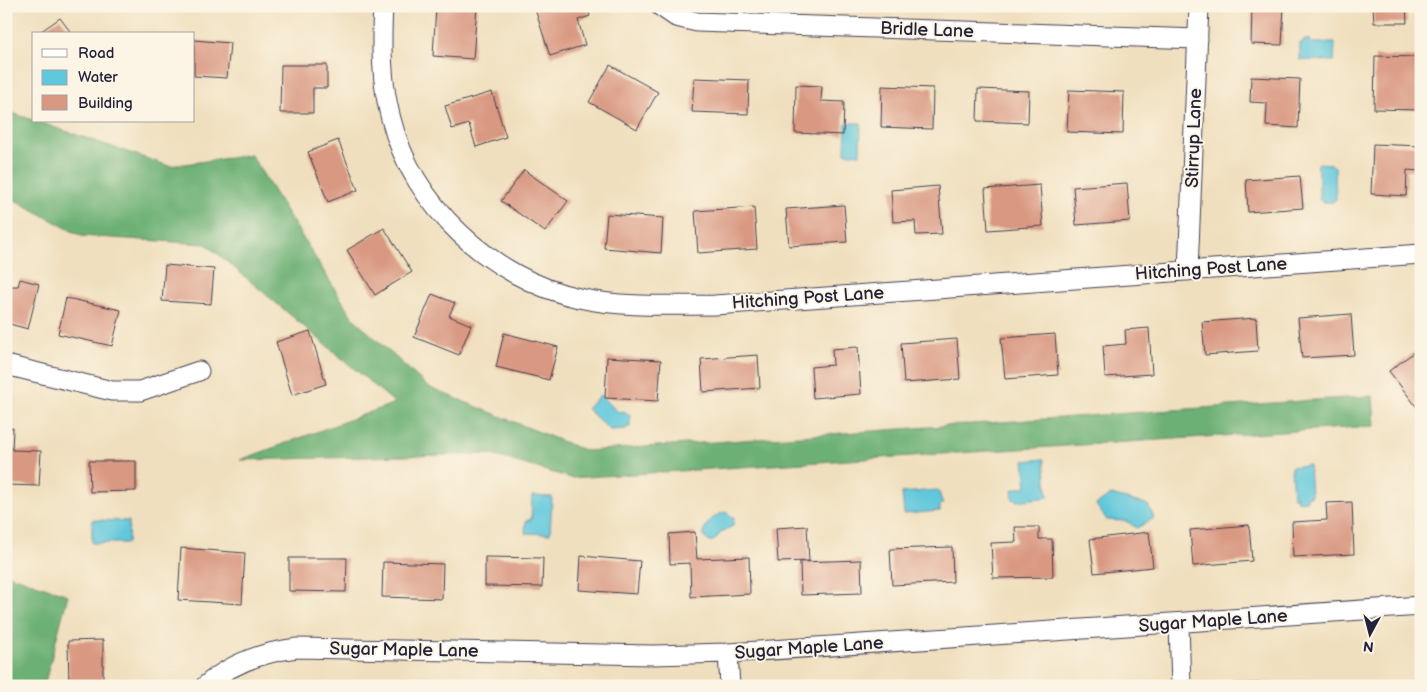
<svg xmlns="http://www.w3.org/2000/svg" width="1427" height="692" viewBox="0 0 1427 692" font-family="'Balsamiq Sans',sans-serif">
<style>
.forest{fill:#6cb074;stroke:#476958}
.water{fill:#60c8dc;stroke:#41758c}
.building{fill:#d99881}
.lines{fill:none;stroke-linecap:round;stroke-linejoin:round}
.street-casing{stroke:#413e4f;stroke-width:21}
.street{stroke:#fff;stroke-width:19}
.labels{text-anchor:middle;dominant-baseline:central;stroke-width:4;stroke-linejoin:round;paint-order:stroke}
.street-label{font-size:18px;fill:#22223b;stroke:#fcf5e5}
</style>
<rect width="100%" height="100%" fill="#fcf5e5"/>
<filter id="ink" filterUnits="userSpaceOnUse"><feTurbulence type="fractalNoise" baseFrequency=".02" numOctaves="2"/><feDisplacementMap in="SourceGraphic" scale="10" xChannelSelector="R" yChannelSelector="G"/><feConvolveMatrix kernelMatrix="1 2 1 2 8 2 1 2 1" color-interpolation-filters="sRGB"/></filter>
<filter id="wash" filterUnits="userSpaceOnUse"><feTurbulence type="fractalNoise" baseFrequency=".0096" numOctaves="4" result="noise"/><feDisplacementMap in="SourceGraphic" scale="20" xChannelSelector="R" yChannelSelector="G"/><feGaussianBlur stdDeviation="1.12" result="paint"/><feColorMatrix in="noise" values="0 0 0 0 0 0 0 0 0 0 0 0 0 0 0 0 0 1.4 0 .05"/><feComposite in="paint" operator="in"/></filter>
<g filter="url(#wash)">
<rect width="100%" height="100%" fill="#f0dfbe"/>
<!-- forest -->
<path class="forest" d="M6,111L169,166L251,155L353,318L428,387L586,451L1373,396L1375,426L571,478L489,454L240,460L395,403L206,244L81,236L6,195Z
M6,574L68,595L44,686H6Z"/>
<!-- water -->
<path class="water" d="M1303,40H1310V43H1335L1334,61L1300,60V43H1303Z
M846,123H861L860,154L845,153Z
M1319,163L1330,164L1335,167L1336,199L1333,202H1323L1319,199V170L1316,167Z
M600,395L618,412L624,411L630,416V427H626V429L610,430L587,409Z
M1044,459L1048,497L1017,501L1013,499L1012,490L1027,486L1024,461Z
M1309,465L1311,496H1307V500L1297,501V497H1293L1291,467Z
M938,490L943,504H940V511L904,514L902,493Z
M1111,495L1148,505L1154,518L1137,528L1126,521L1107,520L1096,505Z
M532,496L552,497L550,534L525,533L526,520H531Z
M726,512L734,518L733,526L721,532L715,540L709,542L704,537C703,524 714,515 726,512Z
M92,520L129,521L128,543H92Z"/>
<g id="blocks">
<!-- building -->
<path class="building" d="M436,6H477L473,59L433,56Z
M545,6H587L590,16L578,20L585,45L550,56L535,9Z
M1252,6H1284L1282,45L1251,44Z
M1373,6H1406L1407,23H1374Z
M60,18L72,34H37Z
M194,40L230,43L227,78L194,76Z
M1375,56L1420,57L1419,110L1374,109Z
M281,65H327V88H313V113H280Z
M610,65L658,92L637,129L589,102Z
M1251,77L1300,79L1298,128L1266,126L1267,103L1250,102Z
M694,78L749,80L748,114L692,112Z
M796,85L822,86L821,101L844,102L843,135L795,133Z
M882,86L933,88L932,129L881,127Z
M978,89L1029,91L1028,123L977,121Z
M1069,90L1124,92L1123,134L1067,132Z
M492,92L506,137L476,147L469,124L452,129L445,106Z
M338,140L358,190L328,202L308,152Z
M1373,144L1421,146L1420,171L1407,170L1406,196L1371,194Z
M524,170L568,201L545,232L501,201Z
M1300,176L1303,208L1248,212L1246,180Z
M1127,183L1130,221L1076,225L1073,187Z
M1040,185L1043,226L988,230L985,189Z
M938,186L942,234L916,235L915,221L893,222L891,190Z
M844,205L847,242L789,246L786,209Z
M754,207L757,249L698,253L695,211Z
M607,214L663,218L661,253L604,248Z
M384,228L412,272L375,295L347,250Z
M165,265L214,269L211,304L162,301Z
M20,279L39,284L28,329L6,323V286H18Z
M432,294L455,303L449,316L471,325L459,355L414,337Z
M66,298L121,310L112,346L58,334Z
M1351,314L1354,355L1302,358L1298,318Z
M1256,318L1258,351L1205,355L1202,322Z
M1149,328L1152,374L1105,377L1103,346L1126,344L1125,330Z
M310,331L326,384L292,395L276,342Z
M504,333L558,347L549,380L496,367Z
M1055,334L1058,375L1005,379L1001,338Z
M957,339L960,379L904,383L901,343Z
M858,347L861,394L813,398L811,367L833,365L832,349Z
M1421,347V408L1419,410L1389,371Z
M758,355L760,388L703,392L701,359Z
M607,357L661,360L658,401L605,398Z
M6,428H13L12,450L41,451L39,486L6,485Z
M89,461H136V491L90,492Z
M1352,502L1354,554L1293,557L1292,522L1327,520L1326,503Z
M1249,525L1252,561L1193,566L1190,530Z
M807,526L809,561L778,562L776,528Z
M1015,527H1039V539H1052L1053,577L993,578L991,543L1016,542Z
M695,532L697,559L749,557L750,594L691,597L690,563L670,564L669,534Z
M1149,532L1153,567L1094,573L1090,539Z
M952,547L953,582L892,585L890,549Z
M181,548L245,553L242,604L178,600Z
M581,556L640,561L637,594L579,590Z
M485,557L543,558L542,587L485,586Z
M289,558H347L346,592L289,591Z
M861,560L862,593L801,595L800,562Z
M383,562L443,564L442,599L382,597Z
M103,640V686H69L68,641Z
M1279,682V686H1234V683Z"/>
</g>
</g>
<g filter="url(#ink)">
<use href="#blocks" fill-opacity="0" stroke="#413e4f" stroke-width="1"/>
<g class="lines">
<defs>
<path id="street" d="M383,6C381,44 381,82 391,119C413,206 492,279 579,298C623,308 671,305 715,305L1421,254
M660,6L676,17L697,22L1198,39
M1188,271L1199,6
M6,365L112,391H140L199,371
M1179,624L1181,686
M728,653L730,686
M205,686C231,663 264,652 297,648L653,655L728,653L1421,606"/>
</defs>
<!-- street casing -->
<use href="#street" class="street-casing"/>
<!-- street -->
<use href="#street" class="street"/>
</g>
</g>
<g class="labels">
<!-- street labels -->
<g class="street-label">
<text transform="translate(927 30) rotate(2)">Bridle Lane</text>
<text transform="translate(1194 138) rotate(-88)">Stirrup Lane</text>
<text transform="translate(1211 269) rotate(-4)">Hitching Post Lane</text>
<text transform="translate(808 298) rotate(-4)">Hitching Post Lane</text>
<text transform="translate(1213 621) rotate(-4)">Sugar Maple Lane</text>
<text transform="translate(809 648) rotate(-4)">Sugar Maple Lane</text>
<text transform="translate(404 650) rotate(1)">Sugar Maple Lane</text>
</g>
</g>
<!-- margin -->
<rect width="1427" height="692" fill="none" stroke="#fcf5e5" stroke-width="25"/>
<!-- legend -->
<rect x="32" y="32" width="162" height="90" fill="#fcf5e5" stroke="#a5a1a1"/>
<rect x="42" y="49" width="25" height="8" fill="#ffffff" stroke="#a5a1a1"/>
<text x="78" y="58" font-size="15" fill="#22223b">Road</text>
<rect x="42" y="70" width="25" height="15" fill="#60c8dc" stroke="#a5a1a1"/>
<text x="78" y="82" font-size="15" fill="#22223b">Water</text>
<rect x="42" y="95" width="25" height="15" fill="#d99881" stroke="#a5a1a1"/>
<text x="78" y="108" font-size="15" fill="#22223b">Building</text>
<!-- north arrow -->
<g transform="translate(1370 634) rotate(187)" stroke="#fcf5e5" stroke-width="4" paint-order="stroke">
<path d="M0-4L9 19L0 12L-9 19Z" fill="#22223b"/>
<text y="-8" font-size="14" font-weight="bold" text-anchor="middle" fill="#22223b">N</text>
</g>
</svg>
